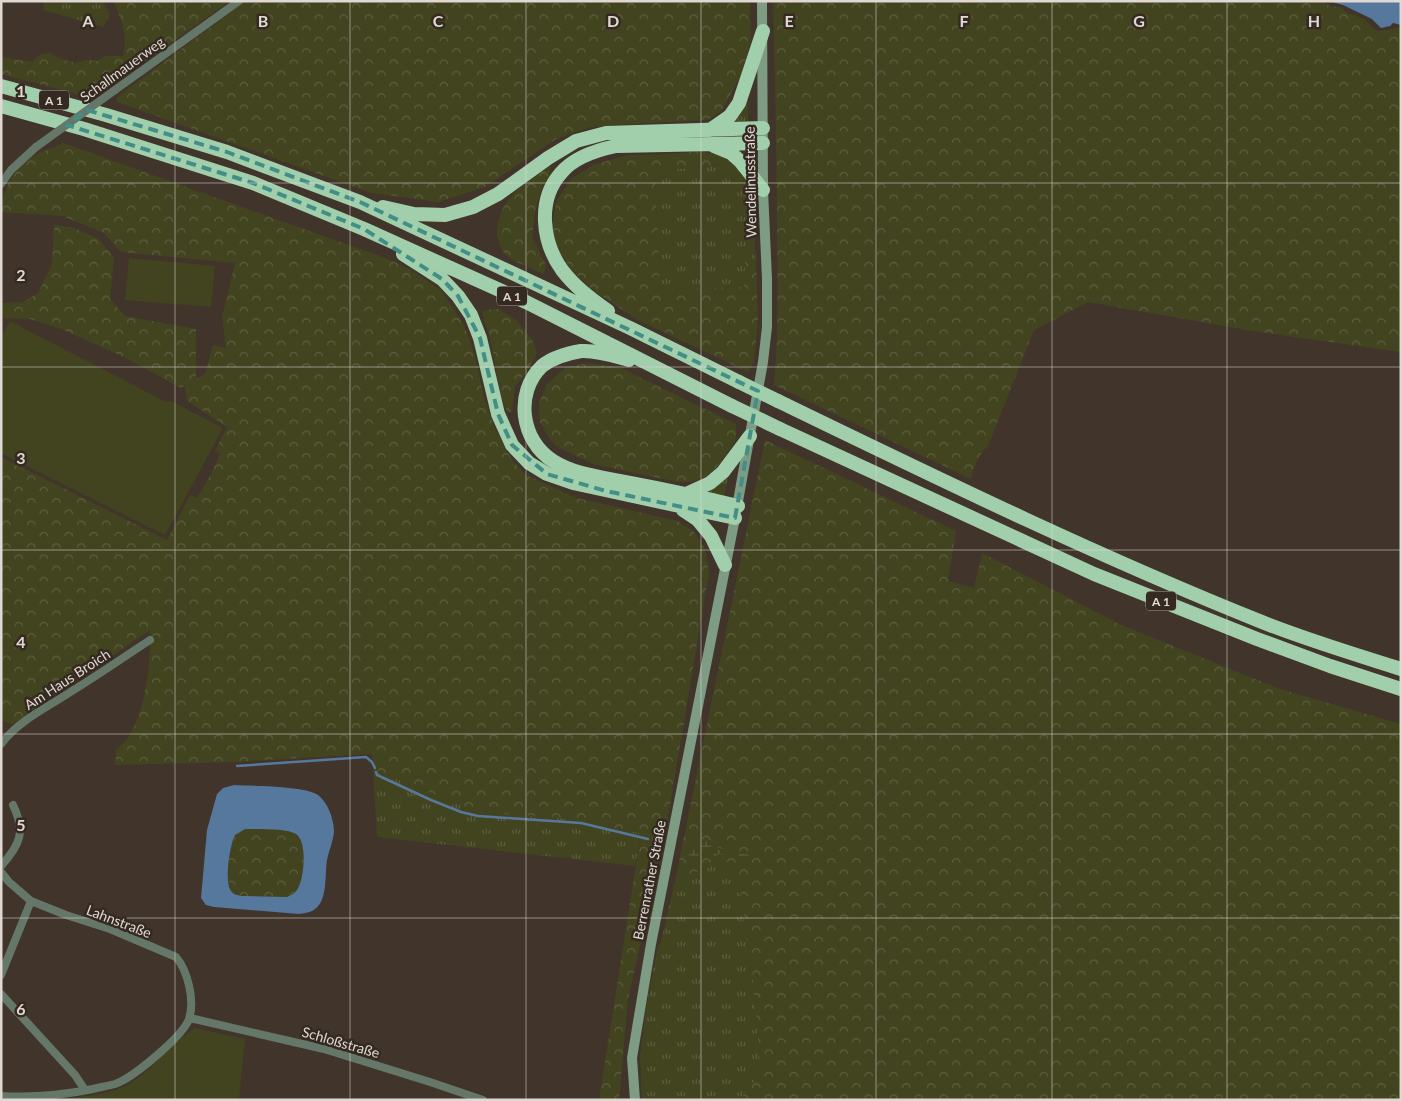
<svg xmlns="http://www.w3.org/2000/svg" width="1402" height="1101" viewBox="0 0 1402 1101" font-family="Lato,sans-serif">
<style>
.grass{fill:url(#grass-tufts)}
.forest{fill:url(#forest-crowns)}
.wetland{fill:url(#wetland-marsh)}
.garden{fill:#42441f}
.water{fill:#57789d;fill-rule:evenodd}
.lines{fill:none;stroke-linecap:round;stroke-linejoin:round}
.stream{stroke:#57789d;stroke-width:2.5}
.street{stroke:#657768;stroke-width:8}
.secondary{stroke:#7e9b84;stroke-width:10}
.highway{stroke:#a2cfab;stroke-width:14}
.street-bridge{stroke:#657768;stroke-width:8}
.highway-bridge{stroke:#a2cfab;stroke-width:14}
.marked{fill:none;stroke:#438f87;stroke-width:4;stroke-dasharray:10 6;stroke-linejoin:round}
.grid{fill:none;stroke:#e0d9d3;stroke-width:1;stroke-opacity:0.55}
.labels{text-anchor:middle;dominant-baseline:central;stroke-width:5;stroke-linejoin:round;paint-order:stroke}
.shield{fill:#352a21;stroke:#ada49e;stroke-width:1}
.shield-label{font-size:12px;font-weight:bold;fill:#e0d9d3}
.street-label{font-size:14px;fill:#e0d9d3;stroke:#352a21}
.grid-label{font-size:16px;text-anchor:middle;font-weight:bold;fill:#e0d9d3;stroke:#352a21;stroke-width:5;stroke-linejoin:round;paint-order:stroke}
</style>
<defs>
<pattern id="grass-tufts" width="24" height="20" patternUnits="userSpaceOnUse" patternTransform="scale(1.25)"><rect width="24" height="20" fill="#42441f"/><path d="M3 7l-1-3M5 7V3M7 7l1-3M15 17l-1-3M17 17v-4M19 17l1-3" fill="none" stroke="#5d5e3f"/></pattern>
<pattern id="forest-crowns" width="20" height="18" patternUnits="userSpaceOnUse" patternTransform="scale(1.25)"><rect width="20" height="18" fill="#42441f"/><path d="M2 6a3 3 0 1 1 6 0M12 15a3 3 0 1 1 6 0" fill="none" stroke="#5d5e3f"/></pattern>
<pattern id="wetland-marsh" width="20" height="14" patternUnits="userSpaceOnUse" patternTransform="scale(1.25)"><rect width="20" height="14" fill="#42441f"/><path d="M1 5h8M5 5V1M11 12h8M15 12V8" fill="none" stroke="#5d5e3f"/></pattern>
</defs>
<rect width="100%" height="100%" fill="#40342b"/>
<!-- grass -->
<path class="grass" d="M44,1H103L110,14L103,27L43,10Z
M748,100V124H730L747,101Z
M730,161L744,175L751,190L756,261L745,262V287L660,289L655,171L724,165Z
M727,477L728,478L724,497L707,492Z
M372,754L378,771L479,813L556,817L641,833L635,866L377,837Z
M724,861L736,864L752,969L761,1073L739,1100H642L640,1058L646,1008L658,946L661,942L675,881Z"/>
<!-- forest -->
<path class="forest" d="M113,1H230L112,85L84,96L1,74V57L32,62L41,54L50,53L59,58L75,63L87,60L97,61L105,56H123C129,37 121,18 113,1Z
M246,1H750L751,41L741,75L722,110L708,120L665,122L591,127L556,139L485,187L439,202L371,193L117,102L116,98L122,93Z
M773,1H1323L1330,6L1341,7L1348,14L1355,15L1365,20L1377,31H1382L1401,27V352L1253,331L1088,302L1034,330L988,446C978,455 974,467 971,479L774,385C778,337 778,289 777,241C777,161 775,81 773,1Z
M63,143L388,259L413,271L442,291L464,325L475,355L484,398L495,428L512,460L526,475L577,498L678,521L694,532L705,549L709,573L665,835L628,999L619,1100H599L641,833L556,817L479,813L378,771L372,754L233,762L115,765L116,756L115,751C121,746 127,740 131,733C146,705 151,662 150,630L13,724L1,721V457L167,540L190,495L197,498L211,474L220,454L215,451L227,427L187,401L185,386L191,382L181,388L124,357L61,329L30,319L1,318V303L23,302L38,293L52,264L54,225L71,227L99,239L114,258L110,299L125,316L196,329V379L205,374L213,345L226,348L222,317L235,263L121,252L104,233L62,216L1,212C1,194 10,175 24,163C34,154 50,149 63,143Z
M700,151L716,154L730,161L724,165L655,171L660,289L744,287L745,262L756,261L758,319L754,362L748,372L638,320L594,291L572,271L559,251L552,229L556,202L571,179L593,165L627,155L671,154Z
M550,166L551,174L542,187L535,212L532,237L546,265L544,274C532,269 519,264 508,257C501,252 498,241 497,233C497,199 525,183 550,166Z
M498,309L516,320L532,339L537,354L527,371L515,387L512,412H507L501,395L490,338L482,312L484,310Z
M589,363L621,368L736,424V440L721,462L710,474L693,482H679L648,476L593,464L556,446L550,439L540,423L539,403L547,384L566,367Z
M765,440L956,531L948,581L974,588L982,553L1121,625L1280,689L1401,724V1100H739L761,1073L752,969L736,865L724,861L675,881Z
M242,829C253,827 288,829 296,834C308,842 304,880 297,890C294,893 291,895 287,897L242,896C238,895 234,895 231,891C225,884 230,845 233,837C235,833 239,831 242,829Z"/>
<!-- wetland -->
<path class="wetland" d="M702,839C718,850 735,852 753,856L754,859L719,854L711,859L705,858L697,861L690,860L688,857L691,843L696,840Z"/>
<!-- garden -->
<path class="garden" d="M129,258L215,266L211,307L125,300Z
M10,321L166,402L171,401L223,428L165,535L1,453V338Z
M194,1028L245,1039L239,1100H56C79,1096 105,1096 125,1086C143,1077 156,1062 170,1048C178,1041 186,1034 194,1028Z"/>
<!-- water -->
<path class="water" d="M1328,1H1401V25L1393,23L1390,26L1381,28L1372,19L1343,5Z
M234,785C252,786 305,786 318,795C328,803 333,817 334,830C334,839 329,850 327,860C325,873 327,895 319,905C314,912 307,913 299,914L214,907L206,905L201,898L207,830L217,794L223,788ZM245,829C257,829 286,828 296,834C308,842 304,880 297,890C294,894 291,895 287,897L242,896C237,895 234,895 231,891C224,882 230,844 235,835Z"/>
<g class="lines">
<!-- stream -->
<path class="stream" d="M237,766L366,757L372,762L375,768
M376,772L377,775L431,800L461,812L478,816L581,823L648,839"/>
<!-- street -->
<path class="street" d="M115,90L239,1
M1,184L11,170L36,147
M1,744C19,720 48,707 72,691C98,675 124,657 150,640
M1,866C20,845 26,832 13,805
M1,872L9,882L31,901L66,915L110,929L176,957C188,971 195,1001 189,1019C183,1036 133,1078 115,1084C108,1086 100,1087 93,1089C63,1095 32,1098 1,1096
M1,975L31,901
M1,994L75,1075L85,1090
M190,1018L324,1049L430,1082L483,1100"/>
<!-- secondary -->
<path class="secondary" d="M635,1100L632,1058L651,944L735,518L763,362L767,327V279L763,190L762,1"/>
<!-- highway -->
<path class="highway" d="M1,86L106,115L227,152L360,202L630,328L739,382
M1,106L84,129L253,183L364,229L526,302L732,406
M710,130L730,116L739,103L763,31
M714,146L731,153L740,161L763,190
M383,207L414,214L445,215L473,207L498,194L548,158L576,141L606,133L763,128
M403,254L442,279L458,296L471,315L480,338L498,414L512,445L529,463L547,474L573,483L735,518
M608,311C591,299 575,287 562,270C542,242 537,200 561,173C574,157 597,150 616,146L763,143
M629,360C614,356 597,350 581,351C569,353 552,358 542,366C514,393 521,441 553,461C575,475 602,477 626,482C663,489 701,497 738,506
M778,401C937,478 1097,556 1262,622C1307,640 1354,654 1401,669
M780,429L1094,574L1257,639L1330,666L1401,689
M686,494L710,483L723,472L750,436
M683,510L698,520L711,536L725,565"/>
<!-- street-bridge -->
<path class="street-bridge" d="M36,147L115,90"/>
<!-- highway-bridge -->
<path class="highway-bridge" d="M739,382L778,401
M732,406L780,429"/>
</g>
<!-- marked area -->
<path class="marked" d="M87,110L227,152L360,202L758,391L735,518L606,491L547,474L512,445L498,414L480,338L458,296L442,279L364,229L253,183L67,125Z"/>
<!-- grid -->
<path class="grid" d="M175,1V1100M350,1V1100M526,1V1100M701,1V1100M876,1V1100M1052,1V1100M1227,1V1100M1,183H1401M1,367H1401M1,550H1401M1,734H1401M1,918H1401"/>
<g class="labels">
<!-- shield labels -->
<g class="shield">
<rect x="39" y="90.5" width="30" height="19" rx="4"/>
<rect x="497" y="286.5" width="30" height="19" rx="4"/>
<rect x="1146" y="591.5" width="30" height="19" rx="4"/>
</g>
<g class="shield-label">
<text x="54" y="100">A 1</text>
<text x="512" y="296">A 1</text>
<text x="1161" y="601">A 1</text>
</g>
<!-- street labels -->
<g class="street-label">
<text transform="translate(122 69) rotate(-36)">Schallmauerweg</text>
<text transform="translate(750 182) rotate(-91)">Wendelinusstraße</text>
<text transform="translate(67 679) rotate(-33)">Am Haus Broich</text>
<text transform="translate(649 880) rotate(-79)">Berrenrather Straße</text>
<text transform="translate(119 921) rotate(21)">Lahnstraße</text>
<text transform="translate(341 1042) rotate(16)">Schloßstraße</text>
</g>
</g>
<g class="grid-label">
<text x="88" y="27">A</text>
<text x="263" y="27">B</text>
<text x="438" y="27">C</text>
<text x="613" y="27">D</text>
<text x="789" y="27">E</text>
<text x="964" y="27">F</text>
<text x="1139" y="27">G</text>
<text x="1314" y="27">H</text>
<text x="21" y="97">1</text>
<text x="21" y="281">2</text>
<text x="21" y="464">3</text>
<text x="21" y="648">4</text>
<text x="21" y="831">5</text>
<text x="21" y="1015">6</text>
</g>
<!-- border -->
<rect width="1402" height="1101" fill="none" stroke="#e0d9d3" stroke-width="5"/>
</svg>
